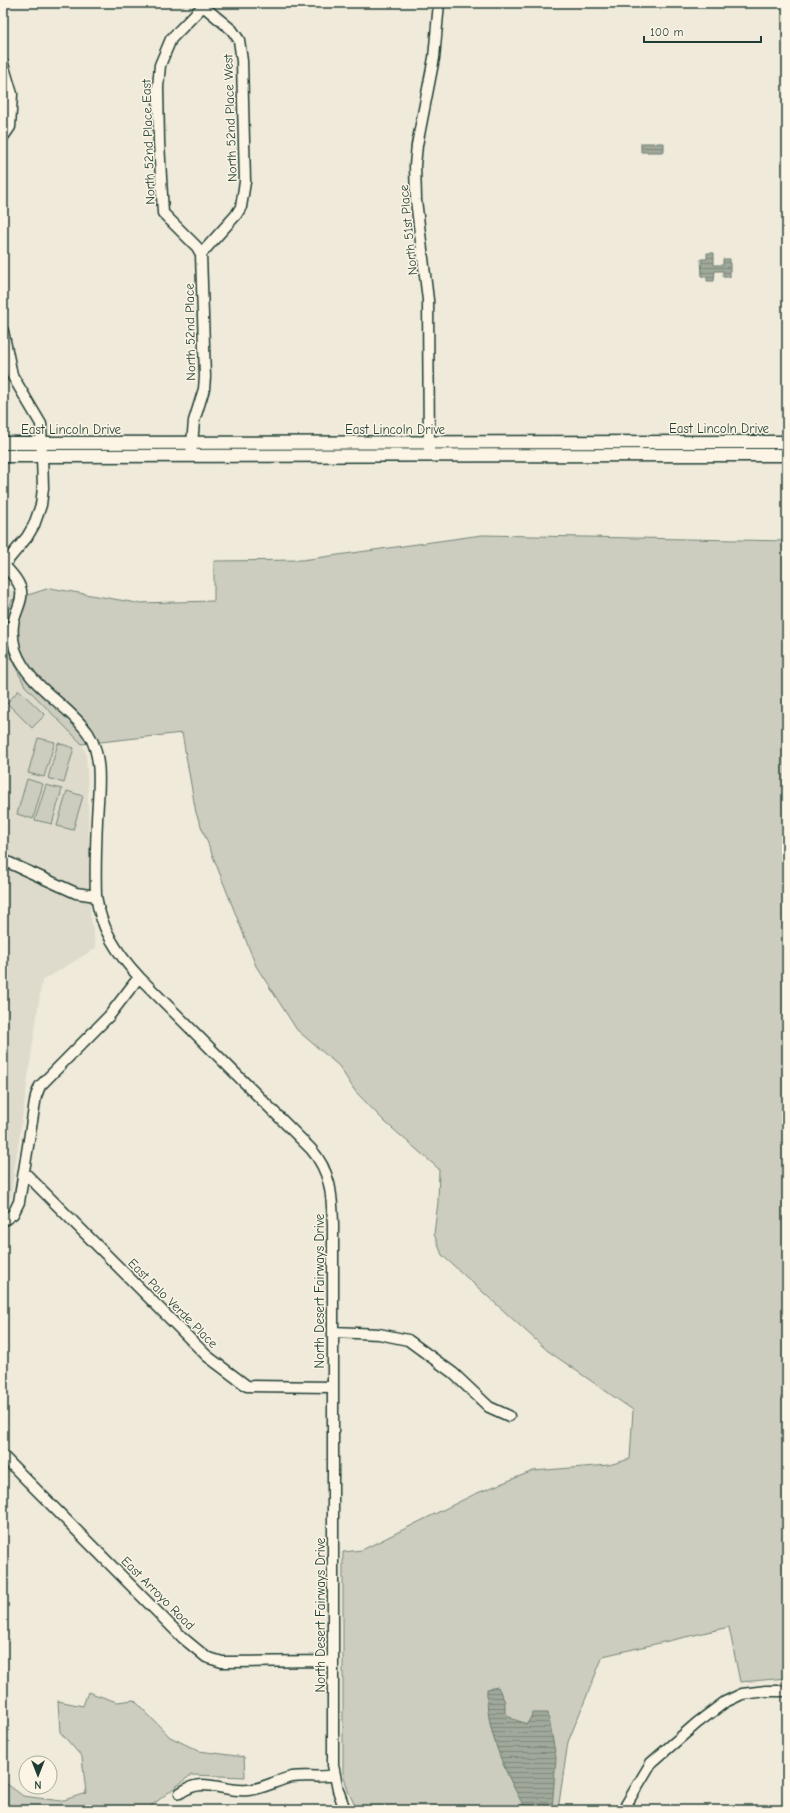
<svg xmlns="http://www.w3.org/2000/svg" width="790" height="1813" viewBox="0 0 790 1813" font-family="'Comic Neue',sans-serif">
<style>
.built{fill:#dedbcc}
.green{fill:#cccdbf;stroke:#76857a}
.water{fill:url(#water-rules);stroke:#6c7d71}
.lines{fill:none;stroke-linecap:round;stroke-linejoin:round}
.minor-casing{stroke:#1f3d34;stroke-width:13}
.major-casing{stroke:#1f3d34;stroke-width:15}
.minor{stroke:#fcf5e5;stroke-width:10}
.major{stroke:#fcf5e5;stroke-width:12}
.labels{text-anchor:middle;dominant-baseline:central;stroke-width:3;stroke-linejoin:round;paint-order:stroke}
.street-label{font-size:13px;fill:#1f3d34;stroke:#fcf5e5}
</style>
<defs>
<pattern id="water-rules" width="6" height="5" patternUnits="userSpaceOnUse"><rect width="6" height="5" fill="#9fa89a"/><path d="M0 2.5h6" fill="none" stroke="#818a7e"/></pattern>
</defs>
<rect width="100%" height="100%" fill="#efeada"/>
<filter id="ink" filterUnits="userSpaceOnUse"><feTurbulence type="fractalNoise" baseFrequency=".025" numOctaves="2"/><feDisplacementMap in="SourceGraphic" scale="8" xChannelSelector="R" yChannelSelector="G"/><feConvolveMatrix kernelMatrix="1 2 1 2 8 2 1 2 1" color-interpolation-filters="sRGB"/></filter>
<g filter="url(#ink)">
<!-- built -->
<path class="built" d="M3,580L14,595L6,617L8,650L59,720L82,744L86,753L88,793L90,913L96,948L42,981L10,1202L3,1205Z"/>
<!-- green -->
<path class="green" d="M482,535L787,541V1678L740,1682L729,1627L603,1656L568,1742L558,1810H357L348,1791L343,1773V1552L362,1550L475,1494L533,1471L609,1465L630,1459L633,1410L548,1351L442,1255L434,1234L438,1202L439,1169L385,1122L355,1091L339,1066L297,1030L256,966L196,813L182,733L82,744L25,686L15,666L8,650L7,636L6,617L12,600L50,588L137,603L214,601V561L302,560Z
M19,690L45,715L32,728L7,703Z
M38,738L55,742L44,777L28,773Z
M58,743L74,748L64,783L48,778Z
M27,779L43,784L33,819L17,814Z
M46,785L62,789L52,824L35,820Z
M67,791L83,796L73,830L57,826Z
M88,1692L117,1702L134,1700L170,1737L199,1751L244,1757L245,1777L191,1775L151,1806L163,1810H3V1781L23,1796L61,1801L86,1793L82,1757L60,1732L58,1701L83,1706Z"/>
<!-- water -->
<path class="water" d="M641,143H664V152H641Z
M707,253H714V265H723V259H730V277H723V271H715L714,281H707V277H702L701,259H707Z
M498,1687L505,1702V1713L513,1719L527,1724L533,1713H548L556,1758L552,1810H526C506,1775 485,1730 487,1689Z"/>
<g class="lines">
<defs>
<path id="minor" d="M3,64L12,94L10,127L3,137
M201,254L236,215L241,207L245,182L242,61L239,40L232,30L203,6
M3,331L12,375L41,424L43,488L41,505L34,525L27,537L3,566
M429,450L428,300L416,200L415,165L417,145L434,58L439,3
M191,456L194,421L204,389L205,377L201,254L197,247L163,213L159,142L158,87L160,65L171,39L203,6
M4,565C10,572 17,578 20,587C25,599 14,613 13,625C12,633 13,641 15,649C28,687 66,702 88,733C104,757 98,793 97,820C96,845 95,870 96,896C101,929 117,953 139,977L311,1149C331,1172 332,1195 333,1224V1765L338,1790L345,1810
M3,860L76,893L96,896
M24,1172L207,1356L247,1386L332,1387
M3,1221L13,1214L19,1202L36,1096L40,1086L109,1016L139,977
M333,1332L379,1334L408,1340L453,1373L489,1407L509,1416
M3,1456L183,1638L206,1657L222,1662L333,1661
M180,1793C205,1775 221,1793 248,1790C263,1789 277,1780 292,1777C306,1775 320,1778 335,1775
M623,1810L651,1763L697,1723L725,1702L742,1694L766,1691H787"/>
<path id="major" d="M3,443L787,442
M3,456L787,455"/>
</defs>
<!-- minor casing -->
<use href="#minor" class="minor-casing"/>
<!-- major casing -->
<use href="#major" class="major-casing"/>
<!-- minor -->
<use href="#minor" class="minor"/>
<!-- major -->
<use href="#major" class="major"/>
</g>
</g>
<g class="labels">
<!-- street labels -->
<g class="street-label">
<text transform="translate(230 118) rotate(-92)">North 52nd Place West</text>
<text transform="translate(148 142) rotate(-92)">North 52nd Place East</text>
<text transform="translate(408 230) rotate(-96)">North 51st Place</text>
<text transform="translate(190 332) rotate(-91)">North 52nd Place</text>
<text x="719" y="428">East Lincoln Drive</text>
<text x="71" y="429">East Lincoln Drive</text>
<text x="395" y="429">East Lincoln Drive</text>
<text transform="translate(319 1291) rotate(-90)">North Desert Fairways Drive</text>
<text transform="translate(173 1303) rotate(45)">East Palo Verde Place</text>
<text transform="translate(158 1593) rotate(45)">East Arroyo Road</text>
<text transform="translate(320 1615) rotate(-90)">North Desert Fairways Drive</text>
</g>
</g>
<!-- margin -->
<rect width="790" height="1813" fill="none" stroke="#fcf5e5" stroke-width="16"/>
<rect x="8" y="8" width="774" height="1797" fill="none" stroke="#1f3d34" stroke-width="1.5" filter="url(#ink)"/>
<!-- north arrow -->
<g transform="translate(38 1775) rotate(180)"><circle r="19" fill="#fcf5e5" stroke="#a4ab9e"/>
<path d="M0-3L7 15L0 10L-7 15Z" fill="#1f3d34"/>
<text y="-6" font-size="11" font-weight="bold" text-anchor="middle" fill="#1f3d34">N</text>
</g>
<!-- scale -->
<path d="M644 36v6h117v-6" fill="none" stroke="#1f3d34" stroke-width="2"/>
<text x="650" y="36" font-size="12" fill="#1f3d34" stroke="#fcf5e5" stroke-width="3" paint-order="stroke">100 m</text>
</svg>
